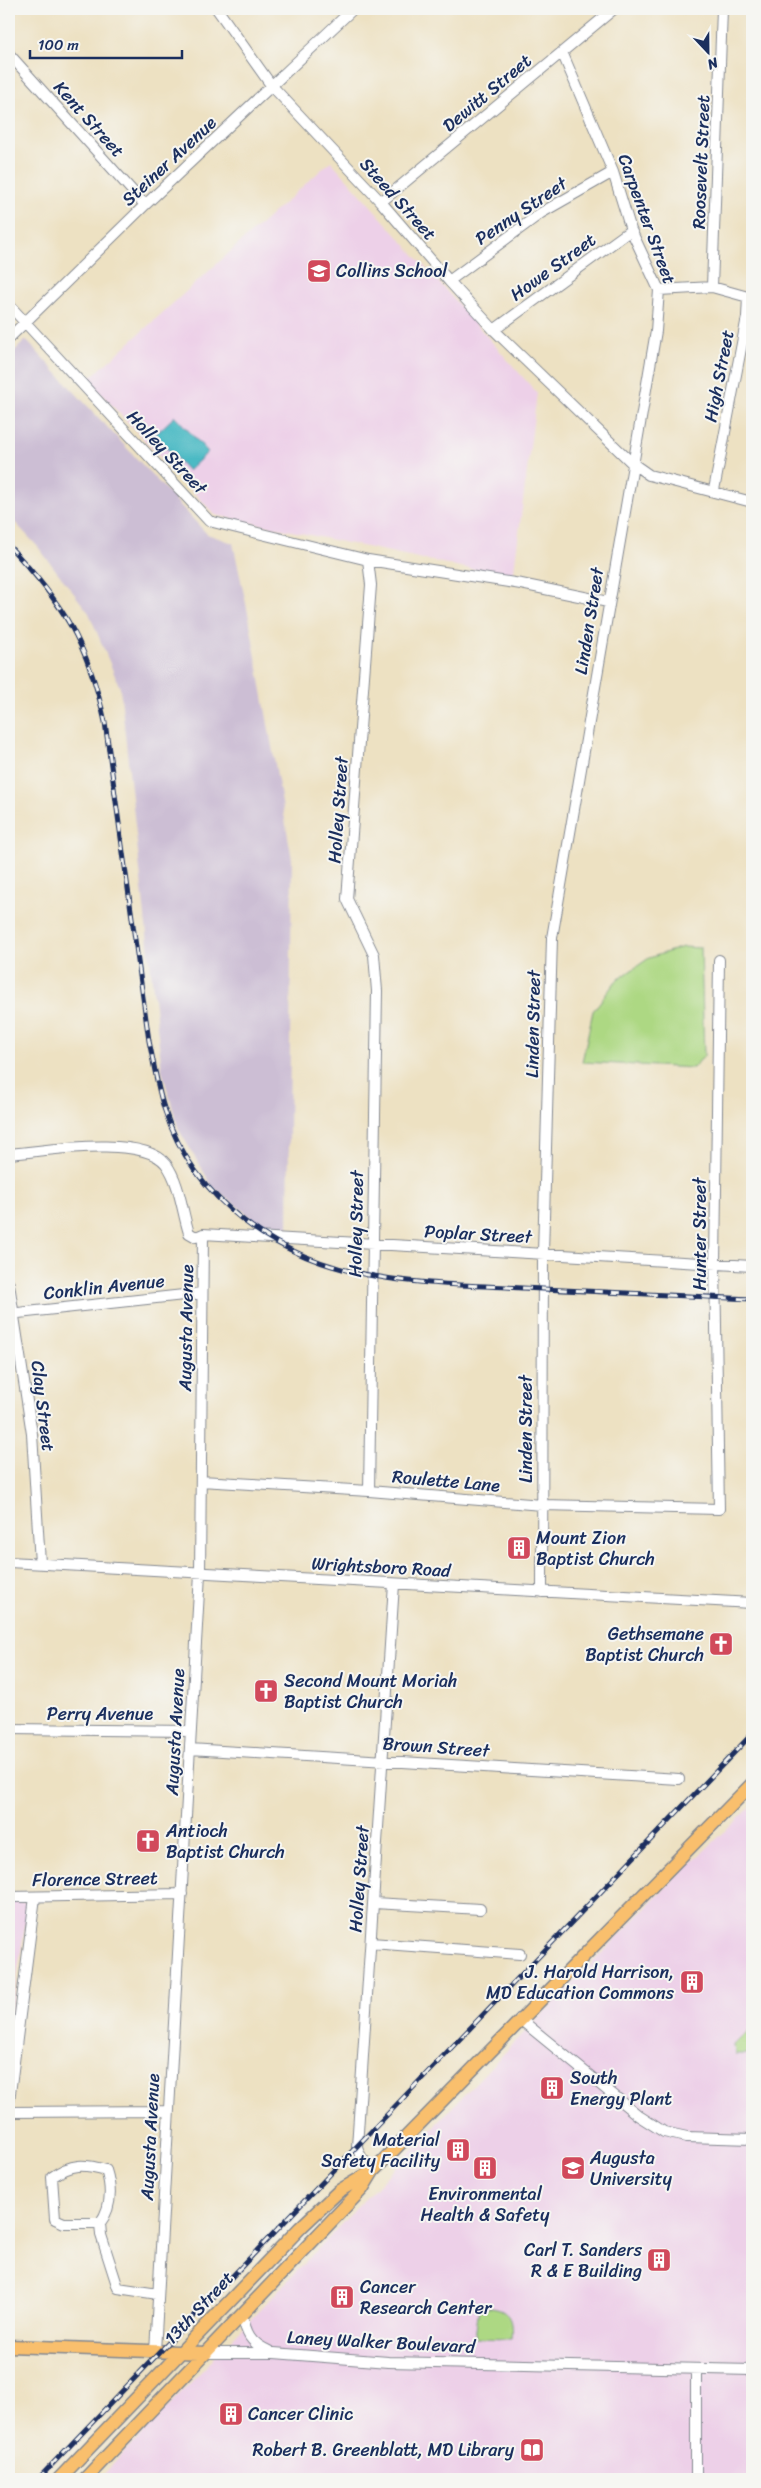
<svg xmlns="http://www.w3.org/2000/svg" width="761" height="2488" viewBox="0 0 761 2488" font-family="Sriracha,sans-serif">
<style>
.built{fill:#edd0e8}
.industrial{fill:#ccbed4}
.green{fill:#add883;stroke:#648470}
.water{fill:#4cbac4;stroke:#347491}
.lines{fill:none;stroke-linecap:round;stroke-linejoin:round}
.minor-casing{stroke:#848890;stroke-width:12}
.major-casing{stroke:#848890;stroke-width:15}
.minor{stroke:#fff;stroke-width:10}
.major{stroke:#f9bf6d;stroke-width:12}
.rail-casing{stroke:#1b2f5e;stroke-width:5}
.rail{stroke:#f6f6f2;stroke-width:3;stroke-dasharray:9;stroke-linecap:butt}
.labels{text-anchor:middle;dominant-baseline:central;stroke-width:4;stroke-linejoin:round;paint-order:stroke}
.street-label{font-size:18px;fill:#1b2f5e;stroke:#f6f6f2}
.poi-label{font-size:18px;fill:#1b2f5e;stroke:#f6f6f2;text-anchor:start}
</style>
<rect width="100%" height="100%" fill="#f6f6f2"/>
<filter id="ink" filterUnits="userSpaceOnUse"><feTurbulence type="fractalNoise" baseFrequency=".02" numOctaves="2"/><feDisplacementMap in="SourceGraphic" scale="10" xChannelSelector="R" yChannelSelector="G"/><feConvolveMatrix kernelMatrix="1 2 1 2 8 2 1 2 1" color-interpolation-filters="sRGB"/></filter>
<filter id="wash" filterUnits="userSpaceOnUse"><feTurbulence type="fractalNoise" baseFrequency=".0096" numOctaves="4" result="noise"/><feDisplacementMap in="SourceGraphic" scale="20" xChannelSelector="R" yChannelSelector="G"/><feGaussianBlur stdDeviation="1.12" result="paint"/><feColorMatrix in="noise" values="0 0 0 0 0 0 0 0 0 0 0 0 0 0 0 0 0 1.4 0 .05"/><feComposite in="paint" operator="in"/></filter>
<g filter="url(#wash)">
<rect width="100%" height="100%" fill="#ede1c2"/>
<!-- built -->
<path class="built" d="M331,161L537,393L513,578L215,515L88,380Z
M752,1806V2479H99L479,2079L674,1879Z
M9,1902H29L9,2024Z"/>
<!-- industrial -->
<path class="industrial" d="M26,340L207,534L233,543L249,618L292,859L288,1233L260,1224L212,1186L179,1130L162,1071L120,688L89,613L38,547L9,516V356Z"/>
<!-- green -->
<path class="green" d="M683,947L701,948L704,1056L693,1068L582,1062L593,1011L616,981L649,958Z
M752,2027V2054H735L734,2045Z
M479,2307C504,2308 514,2312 511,2339L475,2338Z"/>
<!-- water -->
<path class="water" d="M175,416L208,452L188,471L155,435Z"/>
</g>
<g filter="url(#ink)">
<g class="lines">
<defs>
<path id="minor" d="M217,9L271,85L381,202L449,281L494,330L632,463L649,475L752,502
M9,54L145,205
M381,202L614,9
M449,281L541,213L613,172
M712,287L722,9
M659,290L712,287L748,297L747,317L714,490
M9,305L209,521L368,560L521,584L608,602
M494,330L631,230
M9,338L145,205L353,9
M368,560L371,585L347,899L374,955L377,991L369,1491
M9,1154C44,1151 142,1134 166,1164C180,1183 182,1212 189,1233L196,1237L203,1234L752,1266
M9,1284L32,1434L40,1563
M9,1314L202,1293
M201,1481L369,1491L542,1505L719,1509L715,1264L719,960
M9,1562L752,1603
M542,1592L543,1253L552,938L656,331L659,290L631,230L613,172L562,52
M9,1729L191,1731
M190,1749L679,1779
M9,1897L182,1894
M374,1903L480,1909
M371,1943L520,1954
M520,2019L639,2116L664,2132L687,2137L752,2139
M9,2101L35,1897
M9,2112L167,2111
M373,2171L361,2157L357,2147L394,1584
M100,2223H64L55,2219L52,2177C72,2163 84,2164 106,2170C112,2189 112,2207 100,2223L101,2235L118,2288L158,2294
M242,2314C246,2333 250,2343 269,2351
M155,2351L200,1574L203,1234
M206,2353H274L388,2362L752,2370
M696,2369V2479"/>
<path id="major" d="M9,2346L206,2353
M59,2479L300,2228L339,2191L373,2171L752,1784
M85,2479L362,2189L373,2171"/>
</defs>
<!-- minor casing -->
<use href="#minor" class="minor-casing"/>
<!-- major casing -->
<use href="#major" class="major-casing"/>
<!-- minor -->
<use href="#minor" class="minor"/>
<!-- major -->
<use href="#major" class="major"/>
<defs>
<path id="rail" d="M9,546C63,603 88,644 105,722L149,1041C154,1064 157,1086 164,1108C194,1202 279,1260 374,1276C423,1285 473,1285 522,1288C598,1291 675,1296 752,1299
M38,2479L752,1734"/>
</defs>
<!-- rail casing -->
<use href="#rail" class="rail-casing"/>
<!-- rail -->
<use href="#rail" class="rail"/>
</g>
</g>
<!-- icons -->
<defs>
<symbol id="school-square" viewBox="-11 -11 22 22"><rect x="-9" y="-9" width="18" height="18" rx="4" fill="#d1495b" stroke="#f6f6f2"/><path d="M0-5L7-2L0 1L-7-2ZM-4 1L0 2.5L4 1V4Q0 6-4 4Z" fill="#fff"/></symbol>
<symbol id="building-square" viewBox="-11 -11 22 22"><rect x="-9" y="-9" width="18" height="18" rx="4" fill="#d1495b" stroke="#f6f6f2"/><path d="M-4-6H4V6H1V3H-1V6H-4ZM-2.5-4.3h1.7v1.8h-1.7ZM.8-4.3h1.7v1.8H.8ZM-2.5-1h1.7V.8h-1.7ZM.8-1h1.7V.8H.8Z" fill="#fff"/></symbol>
<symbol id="church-square" viewBox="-11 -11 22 22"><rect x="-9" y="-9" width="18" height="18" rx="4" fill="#d1495b" stroke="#f6f6f2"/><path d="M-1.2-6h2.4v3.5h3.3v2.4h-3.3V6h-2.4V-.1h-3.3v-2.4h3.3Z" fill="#fff"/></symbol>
<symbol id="university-square" viewBox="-11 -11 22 22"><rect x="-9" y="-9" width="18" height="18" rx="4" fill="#d1495b" stroke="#f6f6f2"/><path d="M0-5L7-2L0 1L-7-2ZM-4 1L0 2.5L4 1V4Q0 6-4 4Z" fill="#fff"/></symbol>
<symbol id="library-square" viewBox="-11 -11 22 22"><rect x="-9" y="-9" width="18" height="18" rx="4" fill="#d1495b" stroke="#f6f6f2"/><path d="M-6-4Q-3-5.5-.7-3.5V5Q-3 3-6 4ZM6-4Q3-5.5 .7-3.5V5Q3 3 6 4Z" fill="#fff"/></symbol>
</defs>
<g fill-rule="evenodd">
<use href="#school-square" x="305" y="257" width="28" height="28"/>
<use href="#building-square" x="505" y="1534" width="28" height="28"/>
<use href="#church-square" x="707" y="1630" width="28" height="28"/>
<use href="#church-square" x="252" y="1677" width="28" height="28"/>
<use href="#church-square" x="134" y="1827" width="28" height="28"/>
<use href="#building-square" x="678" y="1968" width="28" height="28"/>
<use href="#building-square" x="538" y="2074" width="28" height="28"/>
<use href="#building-square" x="444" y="2136" width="28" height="28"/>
<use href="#building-square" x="471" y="2154" width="28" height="28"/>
<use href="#university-square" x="559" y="2154" width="28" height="28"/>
<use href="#building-square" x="645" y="2246" width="28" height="28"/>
<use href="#building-square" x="328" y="2283" width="28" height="28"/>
<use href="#building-square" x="217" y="2400" width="28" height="28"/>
<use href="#library-square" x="518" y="2436" width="28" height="28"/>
</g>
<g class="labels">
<!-- street labels -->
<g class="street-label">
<text transform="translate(487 93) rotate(-40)">Dewitt Street</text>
<text transform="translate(89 119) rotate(48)">Kent Street</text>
<text transform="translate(169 161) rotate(-43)">Steiner Avenue</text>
<text transform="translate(701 162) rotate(-88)">Roosevelt Street</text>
<text transform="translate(398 199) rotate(48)">Steed Street</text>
<text transform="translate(521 211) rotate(-34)">Penny Street</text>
<text transform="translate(647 219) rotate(70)">Carpenter Street</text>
<text transform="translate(553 267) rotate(-36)">Howe Street</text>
<text transform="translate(719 376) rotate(-79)">High Street</text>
<text transform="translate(167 452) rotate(47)">Holley Street</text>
<text transform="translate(589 621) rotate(-81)">Linden Street</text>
<text transform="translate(338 810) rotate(-86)">Holley Street</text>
<text transform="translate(533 1024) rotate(-89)">Linden Street</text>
<text transform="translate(356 1224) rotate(-89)">Holley Street</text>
<text transform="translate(478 1234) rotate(3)">Poplar Street</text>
<text transform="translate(700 1234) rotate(-90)">Hunter Street</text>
<text transform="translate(104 1287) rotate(-6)">Conklin Avenue</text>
<text transform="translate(186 1328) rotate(-89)">Augusta Avenue</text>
<text transform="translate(43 1406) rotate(83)">Clay Street</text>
<text transform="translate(526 1429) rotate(-90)">Linden Street</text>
<text transform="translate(446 1481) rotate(5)">Roulette Lane</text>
<text transform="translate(381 1567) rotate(3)">Wrightsboro Road</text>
<text x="100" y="1714">Perry Avenue</text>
<text transform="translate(175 1732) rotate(-87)">Augusta Avenue</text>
<text transform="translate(436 1747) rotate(4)">Brown Street</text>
<text transform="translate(95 1879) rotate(-1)">Florence Street</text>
<text transform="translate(359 1879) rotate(-86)">Holley Street</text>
<text transform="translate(150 2137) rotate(-87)">Augusta Avenue</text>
<text transform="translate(199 2308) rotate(-47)">13th Street</text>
<text transform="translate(381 2342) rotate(3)">Laney Walker Boulevard</text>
</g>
<!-- poi labels -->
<g class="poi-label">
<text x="336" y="271">Collins School</text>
<text x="536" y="1538">Mount Zion<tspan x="536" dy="21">Baptist Church</tspan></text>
<text x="704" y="1634" text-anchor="end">Gethsemane<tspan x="704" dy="21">Baptist Church</tspan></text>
<text x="284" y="1681">Second Mount Moriah<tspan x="284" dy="21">Baptist Church</tspan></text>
<text x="166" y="1831">Antioch<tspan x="166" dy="21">Baptist Church</tspan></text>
<text x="674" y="1972" text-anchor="end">J. Harold Harrison,<tspan x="674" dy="21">MD Education Commons</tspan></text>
<text x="570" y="2078">South<tspan x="570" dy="21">Energy Plant</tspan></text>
<text x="440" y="2140" text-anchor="end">Material<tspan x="440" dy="21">Safety Facility</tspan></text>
<text x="590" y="2158">Augusta<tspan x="590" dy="21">University</tspan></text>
<text x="485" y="2194" text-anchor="middle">Environmental<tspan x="485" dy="21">Health &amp; Safety</tspan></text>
<text x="642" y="2250" text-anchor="end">Carl T. Sanders<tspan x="642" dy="21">R &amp; E Building</tspan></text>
<text x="360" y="2287">Cancer<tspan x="360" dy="21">Research Center</tspan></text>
<text x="248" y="2414">Cancer Clinic</text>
<text x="514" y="2450" text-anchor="end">Robert B. Greenblatt, MD Library</text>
</g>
</g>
<!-- margin -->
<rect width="761" height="2488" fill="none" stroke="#f6f6f2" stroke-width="30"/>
<!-- north arrow -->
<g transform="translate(708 52) rotate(158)" stroke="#f6f6f2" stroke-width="4" paint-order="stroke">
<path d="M0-4L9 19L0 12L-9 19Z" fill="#1b2f5e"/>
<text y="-8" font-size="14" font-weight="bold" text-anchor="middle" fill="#1b2f5e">N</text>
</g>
<!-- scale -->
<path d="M30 50v8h152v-8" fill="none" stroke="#1b2f5e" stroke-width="2.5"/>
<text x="38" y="50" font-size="15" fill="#1b2f5e" stroke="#f6f6f2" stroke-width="4" paint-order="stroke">100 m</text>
</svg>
